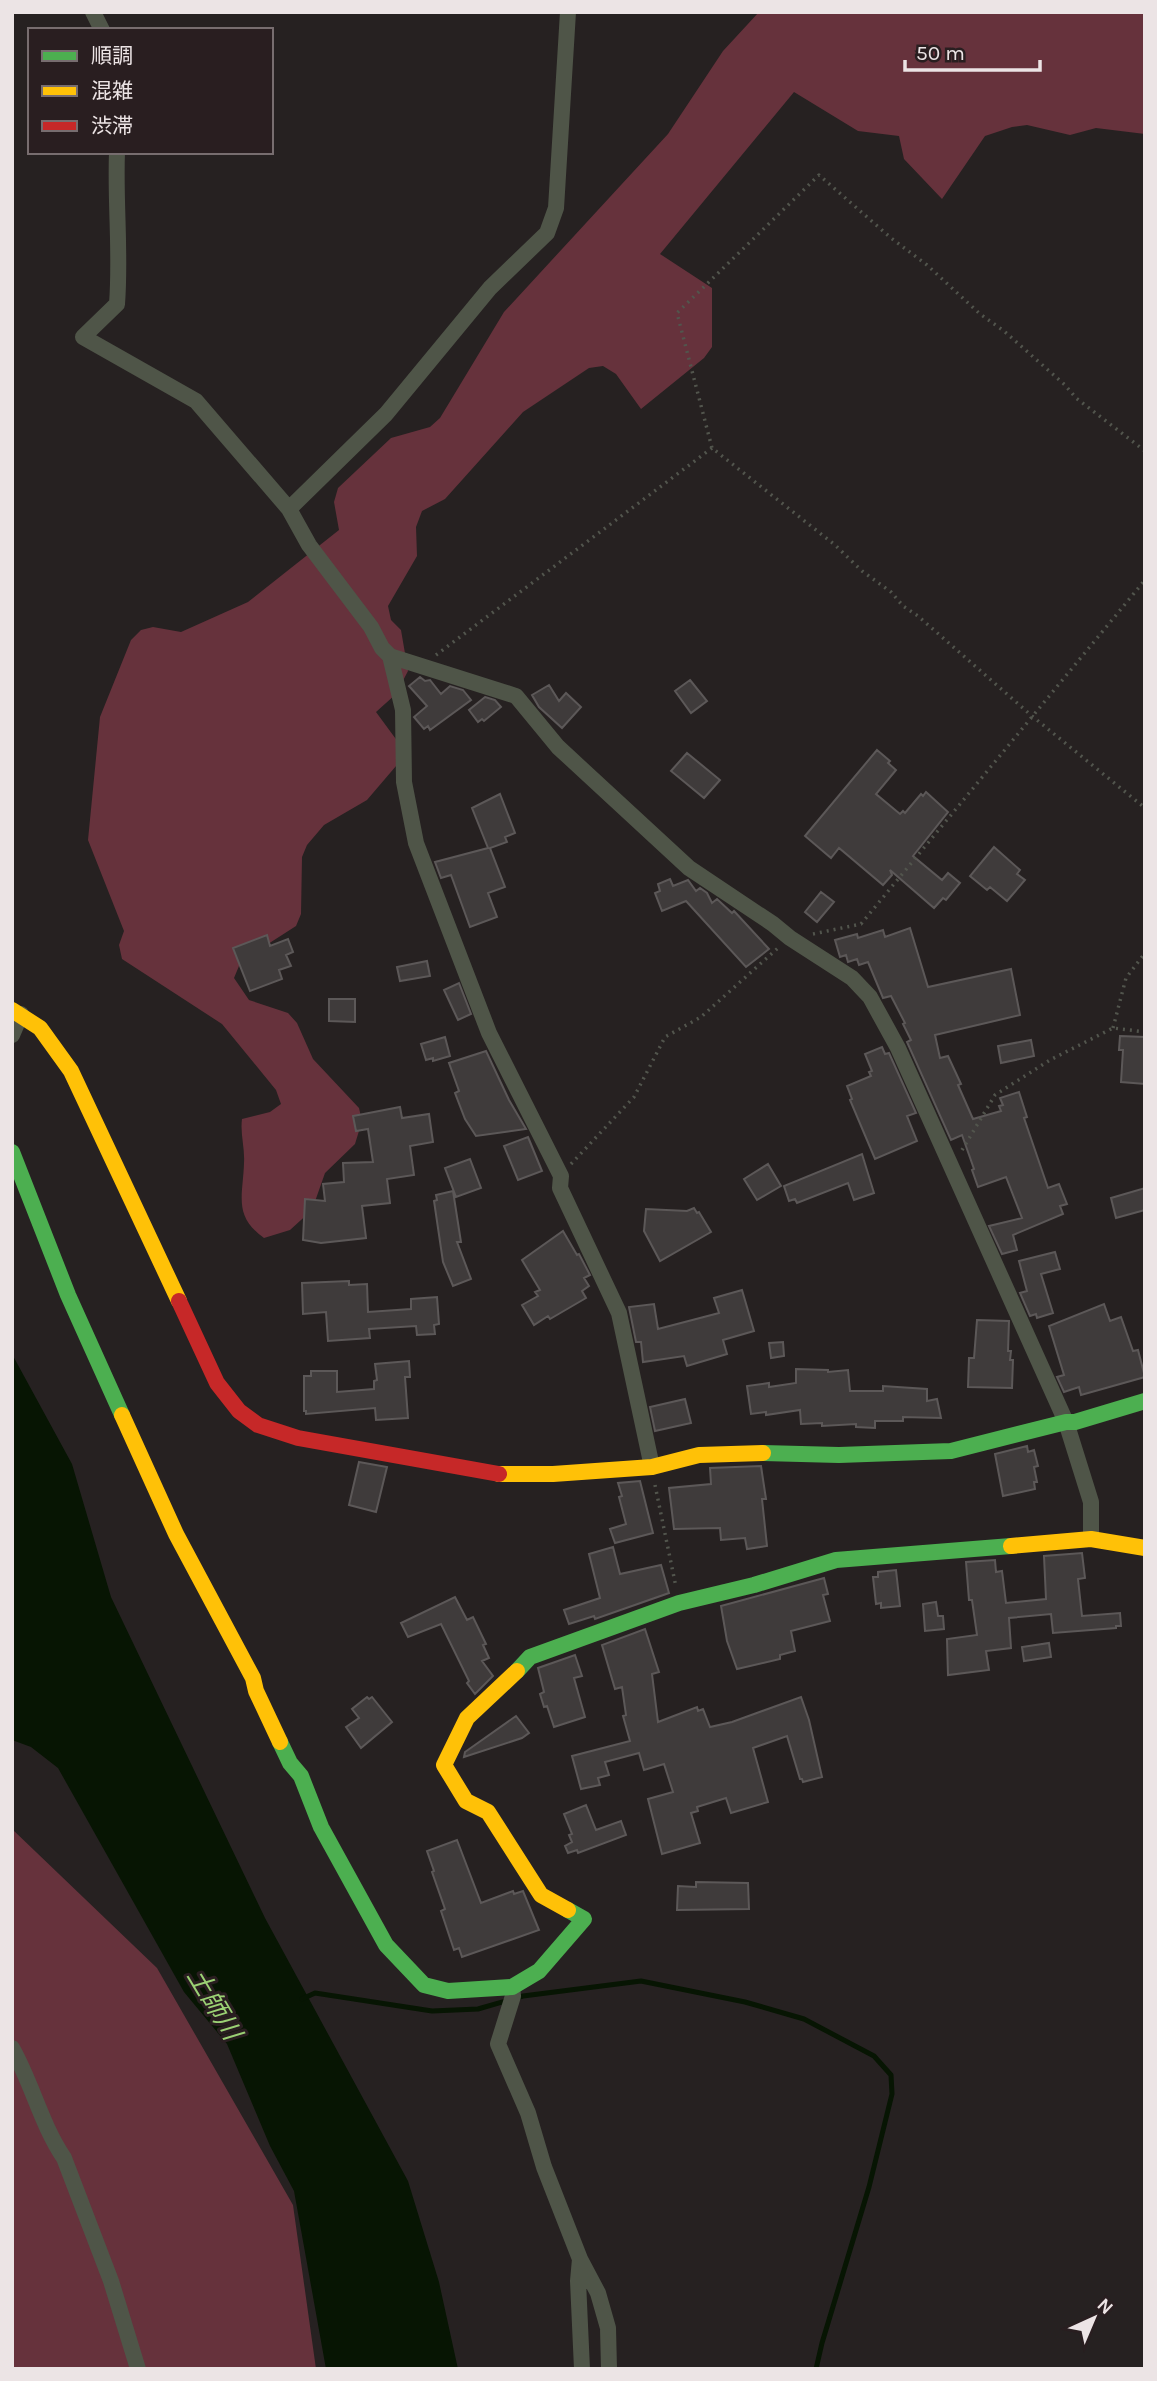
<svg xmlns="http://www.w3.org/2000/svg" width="1157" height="2381" viewBox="0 0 1157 2381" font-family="Karla,'Noto Sans JP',sans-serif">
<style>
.green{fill:#66323c}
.water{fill:#071503}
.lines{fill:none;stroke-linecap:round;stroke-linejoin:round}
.stream{stroke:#071503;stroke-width:5}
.building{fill:#3f3b3b;stroke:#5c5858;stroke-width:2}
.path{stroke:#52554d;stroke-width:3.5;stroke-dasharray:2 5;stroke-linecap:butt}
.street{stroke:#4f5548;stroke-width:16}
.fast{stroke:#4caf50;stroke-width:16}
.slow{stroke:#ffc107;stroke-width:16}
.jam{stroke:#c62828;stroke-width:16}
.labels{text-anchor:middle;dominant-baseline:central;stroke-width:6;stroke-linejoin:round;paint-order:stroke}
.water-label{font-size:26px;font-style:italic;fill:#9bd174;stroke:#291e20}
</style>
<rect width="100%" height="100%" fill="#262121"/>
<!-- green -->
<path class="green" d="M759,12H1145V134L1096,128L1070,135L1027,125L1012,127L985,136L942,199L904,159L899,136L858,131L794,92L660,254L712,288V347L704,358L641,409L616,374L603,366L589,368L523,412L445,499L422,511L416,527L417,556L388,606L391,620L401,630L408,671L396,694L376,712L401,746L402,759L367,800L324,825L307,845L302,857L301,914L296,926L251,955L239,966L234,978L249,1000L288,1013L297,1023L313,1059L359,1108L362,1121L355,1144L325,1173L312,1210L290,1230L264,1238C233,1216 243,1196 244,1163C245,1148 240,1134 242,1119L270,1112L281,1104L276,1090L222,1024L122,959L119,945L124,931L88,840L100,717L131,640L141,630L153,627L181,632L248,602L339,530L334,502L338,488L391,438L430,427L440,418L504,312L668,134L723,51Z
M12,1829L157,1968L293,2205L316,2369H12Z"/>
<!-- water -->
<path class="water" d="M12,1354L72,1464L111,1597L265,1918L408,2181L439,2282L458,2369H326L294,2191L270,2146L227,2044L184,1992L58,1768L31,1747L12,1740Z"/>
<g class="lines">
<!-- stream -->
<path class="stream" d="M302,1999L315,1993L432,2011L478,2009L523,1996L641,1981L745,2002L804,2019L874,2056L891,2075L892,2094L869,2187L822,2343L816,2369"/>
</g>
<!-- building -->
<path class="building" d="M420,677L425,681L430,680L441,694L450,686L463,690L471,700L430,730L428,726L424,729L414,717L427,706L409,686Z
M690,680L707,701L691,713L675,691Z
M549,685L559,701L566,693L581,707L562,728L539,707L532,695Z
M485,697L495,700L501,707L484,721L482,719L478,722L469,710Z
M877,750L890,761L888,763L896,770L876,794L900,814L903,811L905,813L921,794L923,796L926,792L948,812L913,856L942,880L948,873L960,883L946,900L943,898L934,908L890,870L892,875L883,885L839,848L831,858L805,836Z
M687,753L720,780L704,798L671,771Z
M500,794L515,833L505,837L507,842L490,848L505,887L488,893L497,917L470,927L451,875L441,878L435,862L488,848L472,808Z
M994,847L1020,870L1017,874L1025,880L1007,901L990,887L987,890L970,876Z
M670,879L673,886L688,880L696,891L700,888L707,893L712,903L717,899L732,913L734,911L769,949L746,967L686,901L662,911L655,893L660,891L658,884Z
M821,892L834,902L817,922L805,912Z
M910,928L928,987L1011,969L1020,1015L935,1035L940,1058L948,1056L961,1084L958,1085L973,1119L1001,1111L999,1106L1003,1105L1000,1098L1019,1092L1027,1117L1024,1118L1048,1188L1059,1184L1067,1204L1060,1206L1063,1214L1013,1235L1017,1250L1002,1254L989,1226L1022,1218L1006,1177L978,1187L972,1170L974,1169L962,1135L951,1140L907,1042L911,1040L903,1024L905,1023L891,996L883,998L868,962L859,965L857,959L848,962L846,955L840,957L835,940L857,934L858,938L883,930L885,937Z
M267,935L270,946L288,939L293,952L286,955L291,966L279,970L282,979L250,991L233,948Z
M427,961L430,976L400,981L397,967Z
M459,983L471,1014L458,1020L444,990Z
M329,999H355V1022L329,1021Z
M1120,1036L1145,1037V1084L1121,1082L1123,1050H1119Z
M445,1037L450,1056L433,1061V1058L426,1060L421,1044Z
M1031,1040L1034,1056L1001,1063L998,1046Z
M882,1047L885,1054L889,1053L916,1113L907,1116L917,1141L875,1159L850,1100L852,1099L847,1086L871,1076L869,1072L872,1071L865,1054Z
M486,1051L509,1100L526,1129L476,1136L465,1119L455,1093L459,1091L449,1063Z
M400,1107L402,1118L429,1114L433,1142L410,1146L414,1175L387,1179L390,1203L362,1206L366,1238L321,1243L303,1240L305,1199L325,1201L323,1184L344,1182L343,1163L373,1162L368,1129L356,1131L353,1116Z
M528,1137L542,1171L518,1180L504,1146Z
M862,1154L874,1193L854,1200L848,1183L797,1203L795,1199L789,1201L784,1186Z
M470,1159L481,1188L456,1197L445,1168Z
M768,1164L781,1186L757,1200L744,1179Z
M1145,1188V1210L1116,1218L1111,1198Z
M453,1191L461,1242H457L471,1279L453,1286L443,1262L434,1201L437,1200L436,1195Z
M694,1208L697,1213L699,1212L711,1232L660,1261L644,1231L646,1209L687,1211Z
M563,1231L577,1255L579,1254L590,1275L584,1278L589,1286L582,1291L586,1298L550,1319L548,1316L534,1325L522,1305L538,1296L535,1292L540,1290L522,1260Z
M1055,1252L1060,1269L1041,1274L1053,1313L1037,1318L1036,1314L1030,1316L1020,1293L1027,1291L1019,1261Z
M349,1281V1285L367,1284L368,1312L411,1309V1299L437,1297L439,1324L434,1325L435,1334L417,1335L416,1326L369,1329L370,1338L328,1341L326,1312L303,1314L302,1283Z
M742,1290L754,1331L723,1340L727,1354L687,1366L684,1356L643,1362L641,1342H636L629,1307L654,1304L658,1329L719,1313L714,1298Z
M1104,1304L1110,1321L1121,1317L1133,1351L1138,1350L1145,1377L1081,1395L1079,1387L1064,1392L1057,1377L1064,1375L1049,1326Z
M977,1320L1009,1321L1008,1351H1011L1010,1360H1013L1012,1388L968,1387L969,1358H974Z
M783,1342L784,1356L771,1358L769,1343Z
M409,1361L410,1377H405L408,1418L376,1420L375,1408L306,1414V1411H304V1376H311V1371H337V1392L374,1389V1381L377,1380L375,1364Z
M796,1369L828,1370V1372L848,1370L850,1391H883V1386L927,1389V1401L937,1399L941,1418L903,1417V1421H875V1428L856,1427V1424L822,1426V1423L801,1424L800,1410L766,1415V1412L751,1414L747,1386L769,1383V1387L796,1383Z
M685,1399L691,1423L655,1431L650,1407Z
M1027,1446L1028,1452L1034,1450L1038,1466L1034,1467L1037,1482H1034L1035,1489L1003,1496L995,1454Z
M359,1462L387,1467L376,1512L349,1505Z
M761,1466L766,1499H762L767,1546L747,1549L745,1538L721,1540L720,1528L674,1529L669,1488L711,1484L710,1468Z
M640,1481L653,1533L615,1543L610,1529L626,1524L619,1497L622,1496L618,1483Z
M613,1547L620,1574L661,1565L669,1593L595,1619L594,1616L569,1624L564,1610L600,1598L589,1554Z
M1082,1553L1085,1578L1078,1579L1082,1616L1120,1613L1121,1626H1116V1628L1053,1633L1051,1614L1009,1618L1011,1648L986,1651L989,1670L948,1675L947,1639L977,1635L972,1600H969L966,1562L995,1560L996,1572L1002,1571L1006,1603L1046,1599L1044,1556Z
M896,1570L900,1606L881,1608V1603L876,1604L873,1577H878V1572Z
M824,1578L828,1594L823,1595L830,1621L791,1631L795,1651L780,1655V1659L737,1669L727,1641L721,1606Z
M455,1597L467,1620L473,1617L486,1644L483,1645L489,1658L482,1661L493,1676L475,1694L467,1683L469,1681L441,1624L408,1637L401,1623Z
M936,1602L938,1616H943L944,1629L925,1631L923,1604Z
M645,1629L659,1672L652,1674L658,1722L697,1707L698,1711L703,1709L710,1727L732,1722L801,1697L809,1720L822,1777L803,1782L802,1779H800L787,1736L753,1748L768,1802L731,1813L726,1798L697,1807L698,1811L691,1813L700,1843L662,1854L648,1799L673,1792L664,1764L644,1770L639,1753L605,1762L609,1775L598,1778L600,1785L581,1789L572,1756L630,1741L623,1716L626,1715L622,1687L615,1689L602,1645Z
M1049,1643L1051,1657L1024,1661L1022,1647Z
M575,1655L582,1676L574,1678L585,1717L554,1727L547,1706L544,1707L540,1694L544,1692L538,1668Z
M367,1697L369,1699L372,1697L392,1722L361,1748L346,1727L359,1718L352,1709Z
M516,1716L529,1733L522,1738L464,1757L465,1752Z
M586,1805L596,1830L621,1821L626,1835L578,1853L577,1850L568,1853L565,1846L572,1842L569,1835L572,1834L564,1814Z
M457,1840L481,1903L513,1891L514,1894L523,1891L539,1930L462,1957L459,1948L454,1950L441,1911L445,1909L432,1872L434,1871L427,1851Z
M696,1882L748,1883L749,1909L677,1910L678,1886L696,1887Z"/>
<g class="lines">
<!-- path -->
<path class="path" d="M1145,451L1076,398L1065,385L1004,331L980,314L927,265L891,238L819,175L677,313L712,448L835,545L862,571L891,592L903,606L918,616L1032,716L1145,808
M436,655L712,448
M813,934L861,924L1145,580
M1113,1028L1126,978L1145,953
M962,1150L995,1095L1050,1060L1113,1028L1145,1032
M571,1164L634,1097L665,1037L701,1017L778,948
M655,1485L676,1587"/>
<!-- street -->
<path class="street" d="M93,12L102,30
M117,152C115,203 121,253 117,304L83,337L196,401L289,509L309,545L371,627L382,648L390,656L516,696L558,747L689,868L773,924L790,938L852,978L870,997L898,1048L1066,1422L1091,1502V1539
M289,509L386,414L490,288L547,233L556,208L568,12
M390,656L403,710L404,782L416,843L489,1033L561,1176L560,1188L619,1313L652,1467
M12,1035L21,1014
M512,1987L513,1996L498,2044L528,2113L544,2167L580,2259L598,2293L608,2328L609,2369
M12,2048C32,2083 41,2124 64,2158L111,2281L138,2369
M580,2259L578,2281L582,2369"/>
<!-- fast -->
<path class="fast" d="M12,1152L68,1295L122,1415
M763,1453L839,1455L951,1451L1066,1422H1075L1145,1401
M517,1671L530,1657L679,1603L754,1585L836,1560L1011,1546
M280,1742L290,1763L301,1776L321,1827L386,1945L424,1985L448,1991L512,1987L539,1971L584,1919L568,1910"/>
<!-- slow -->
<path class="slow" d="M12,1010L40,1028L71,1071L179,1301
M122,1415L176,1534L253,1678L256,1691L280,1742
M499,1474H553L652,1467L699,1455L763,1453
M1011,1546L1091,1539L1145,1548
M517,1671L467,1718L444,1765L466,1801L488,1812L541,1895L568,1910"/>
<!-- jam -->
<path class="jam" d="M179,1301L217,1383L239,1411L258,1425L298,1438L499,1474"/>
</g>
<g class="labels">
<!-- water labels -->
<g class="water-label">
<text transform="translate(214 2004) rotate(59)">土師川</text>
</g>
</g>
<!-- border -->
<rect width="1157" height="2381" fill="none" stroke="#ece4e5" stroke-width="28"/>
<!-- legend -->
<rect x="28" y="28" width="245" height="126" fill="#291e20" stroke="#776d6f" stroke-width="2"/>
<rect x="42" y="51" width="35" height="10" fill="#4caf50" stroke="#776d6f" stroke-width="2"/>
<text x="91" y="63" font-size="21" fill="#ece4e5">順調</text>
<rect x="42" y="86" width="35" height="10" fill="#ffc107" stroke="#776d6f" stroke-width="2"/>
<text x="91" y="98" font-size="21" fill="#ece4e5">混雑</text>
<rect x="42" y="121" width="35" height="10" fill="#c62828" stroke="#776d6f" stroke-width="2"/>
<text x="91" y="133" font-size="21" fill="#ece4e5">渋滞</text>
<!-- north arrow -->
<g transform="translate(1094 2318) rotate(44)" stroke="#291e20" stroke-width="5" paint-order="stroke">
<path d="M0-5L12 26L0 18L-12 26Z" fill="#ece4e5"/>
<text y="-10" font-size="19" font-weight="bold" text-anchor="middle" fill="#ece4e5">N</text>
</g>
<!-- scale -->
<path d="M905 60v10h135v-10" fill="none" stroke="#ece4e5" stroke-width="3.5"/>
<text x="916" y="60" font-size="21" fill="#ece4e5" stroke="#291e20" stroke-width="5" paint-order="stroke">50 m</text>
</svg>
